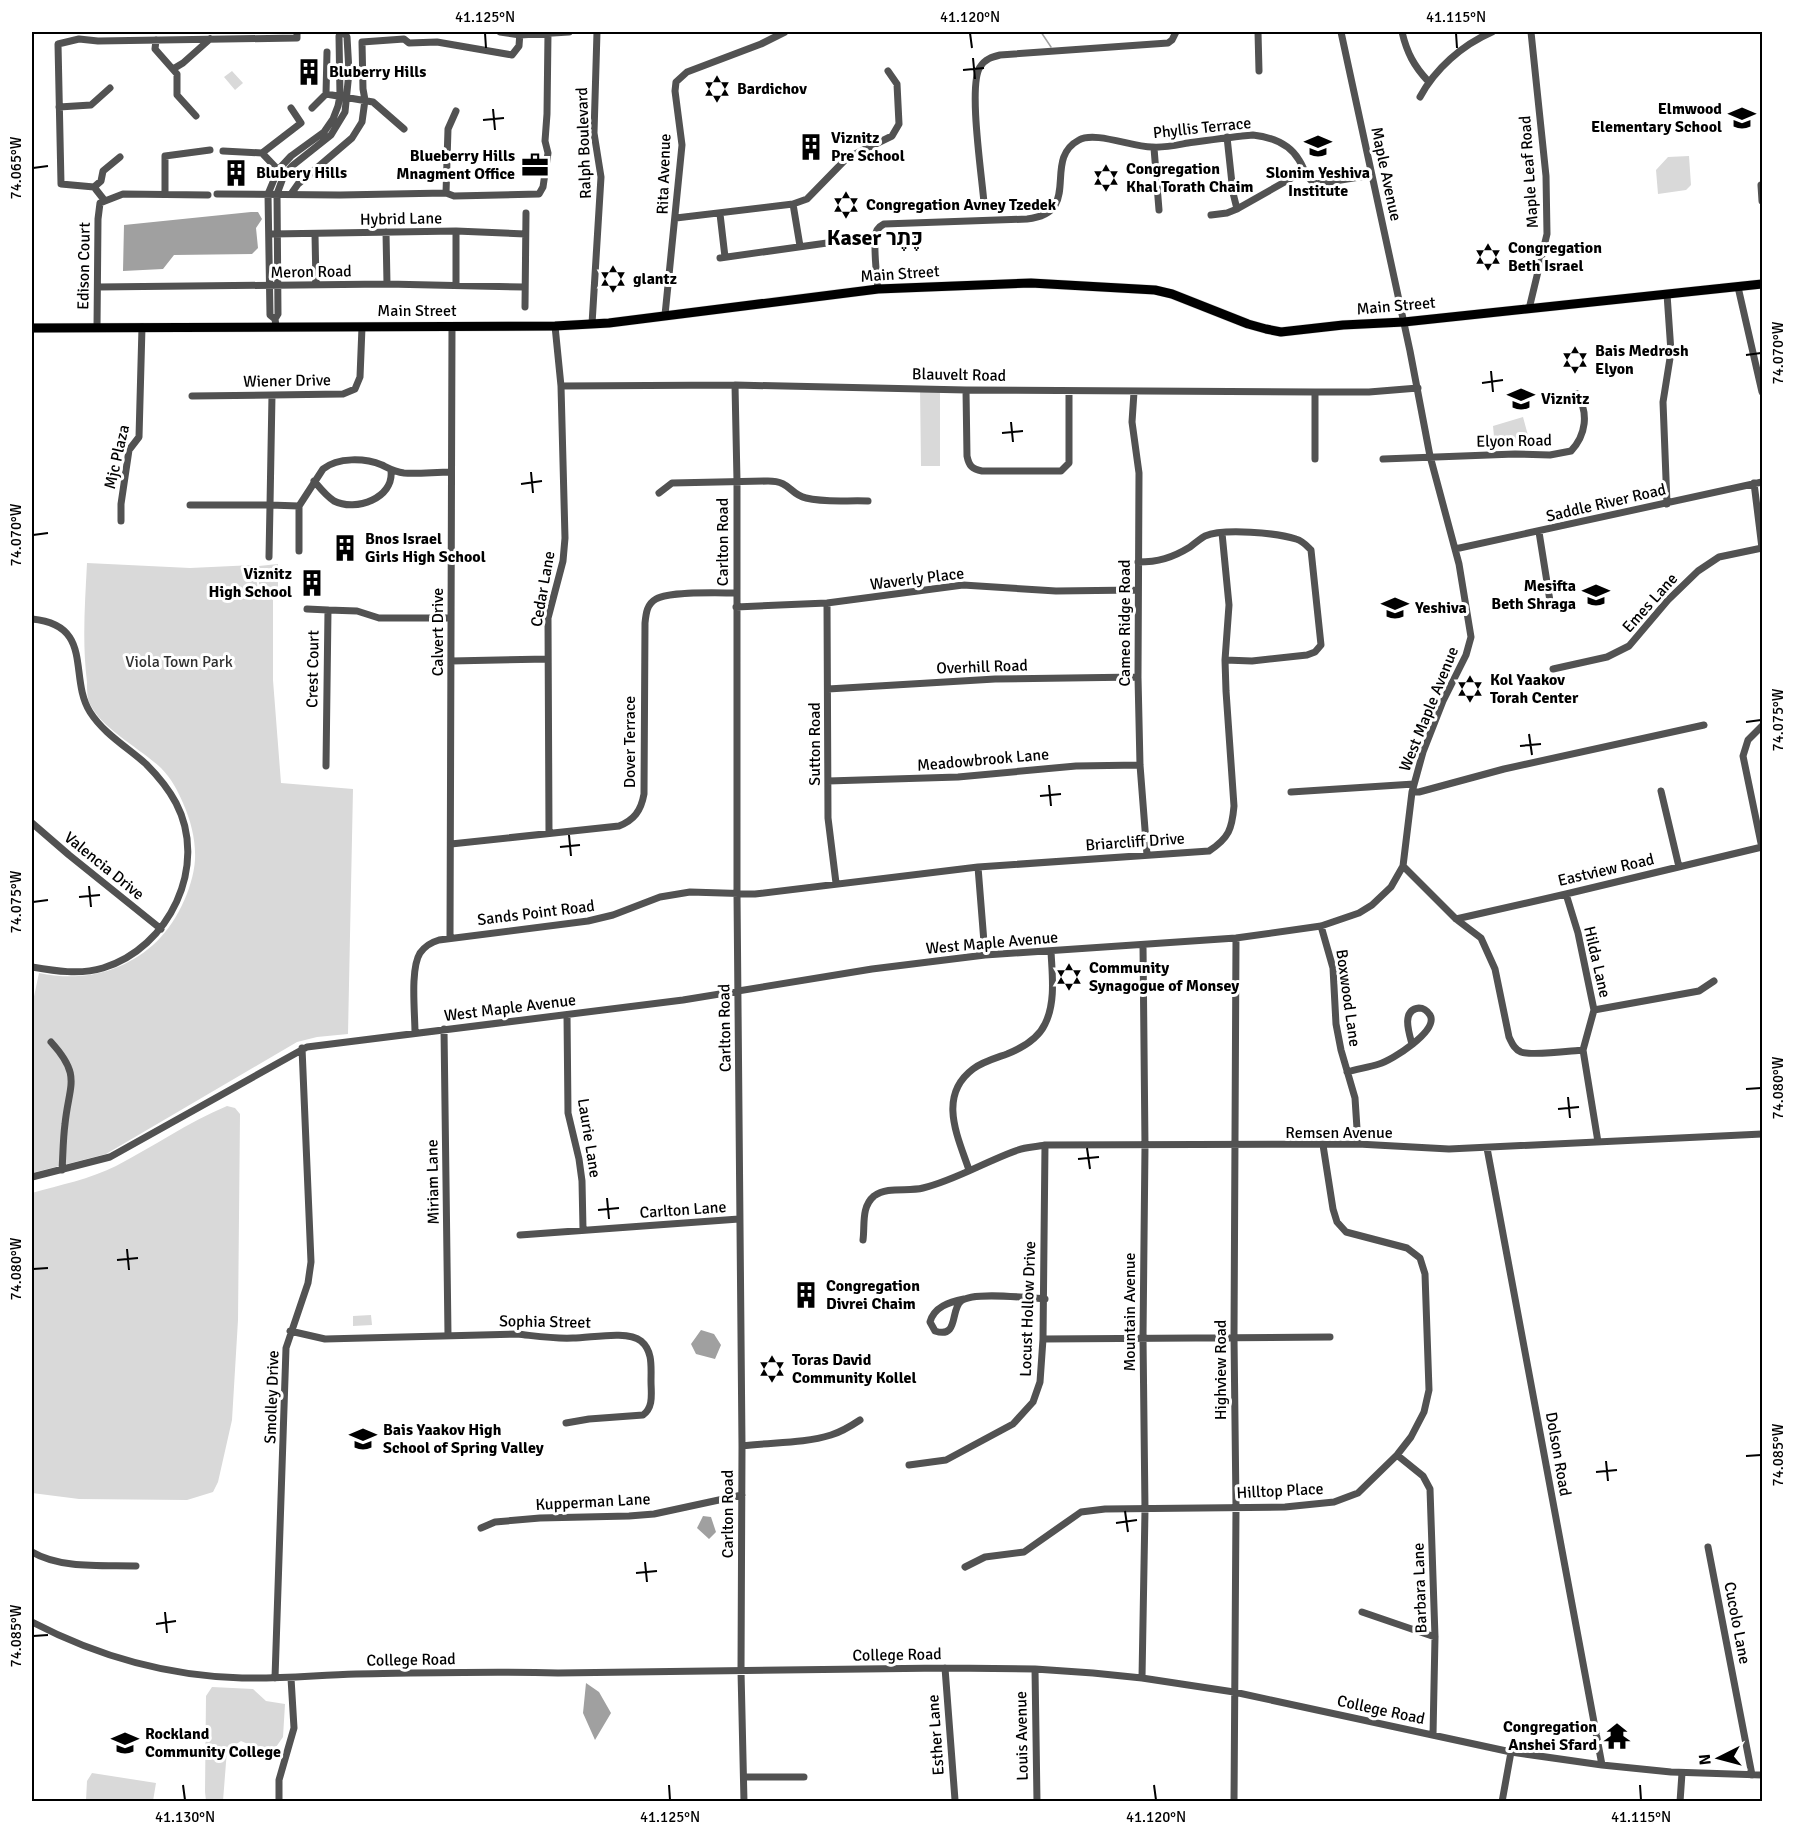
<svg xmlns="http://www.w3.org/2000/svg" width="1794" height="1833" viewBox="0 0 1794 1833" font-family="Signika,Heebo,sans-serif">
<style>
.green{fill:#d9d9d9}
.water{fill:#a0a0a0}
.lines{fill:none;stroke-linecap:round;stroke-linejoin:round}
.stream{stroke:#a0a0a0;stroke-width:1.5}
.major-casing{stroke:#dbdbdb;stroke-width:10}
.minor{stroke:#525252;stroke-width:7}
.major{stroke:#000;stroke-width:9}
.ticks{fill:none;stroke:#000;stroke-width:2}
.labels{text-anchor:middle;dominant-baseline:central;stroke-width:6;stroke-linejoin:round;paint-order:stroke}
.poi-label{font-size:16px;font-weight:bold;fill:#000;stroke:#fff;text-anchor:start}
.street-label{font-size:16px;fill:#000;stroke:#fff}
.park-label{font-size:16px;fill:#303030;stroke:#fff}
.district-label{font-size:22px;font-weight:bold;fill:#000;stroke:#fff}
.neatline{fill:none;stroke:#000;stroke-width:2}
.ticks-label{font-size:15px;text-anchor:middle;fill:#000}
</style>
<rect width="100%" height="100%" fill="#fff"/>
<!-- green -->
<path class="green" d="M232,71L243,83L235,90L224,77Z
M1689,156L1691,185L1686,190L1658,194L1656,170L1668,157Z
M920,388L940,389V466H921Z
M1523,417L1529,439L1495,447L1493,426Z
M87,563L190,568L254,565L258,590L273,596V680L281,783L353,789L348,1034L317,1037L297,1042L106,1154L32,1173V1006L39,973C81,982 121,973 153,945C175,926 193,889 195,860C196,841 191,821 183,803C178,791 171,778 161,768C141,749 102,729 90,704C87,699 87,689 87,682C82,642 85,603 87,563Z
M278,564V586L273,594L259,584V566Z
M227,1106L235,1108L240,1114L238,1320L232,1420L218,1482L213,1492L187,1500L79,1499L32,1493V1193C60,1185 90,1179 116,1166C153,1147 188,1122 227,1106Z
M371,1315L372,1325L353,1326V1316Z
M212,1687L253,1689L266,1701L285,1704L283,1737L276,1747L273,1755L265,1756L255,1747L241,1741L227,1750L223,1801H206L205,1792L206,1696Z
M92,1773L156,1783L153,1801H86L87,1781Z"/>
<!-- water -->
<path class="water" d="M251,212H258L262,219L256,228L258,248L252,254L174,255L163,269L123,271L124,225Z
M701,1330L714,1334L721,1345L715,1359L696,1354L691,1344Z
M703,1516L711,1517L716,1532L709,1539L697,1528Z
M586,1683L599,1692L611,1713L595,1740L583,1713Z"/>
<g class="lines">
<!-- stream -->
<path class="stream" d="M1041,32L1051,47"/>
<defs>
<path id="major" d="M32,328L555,326L609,323L878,289L1031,283L1155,290L1172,294L1248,324L1266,329L1281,332L1343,325L1404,322L1762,284"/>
</defs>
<!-- major casing -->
<use href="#major" class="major-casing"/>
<!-- minor -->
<path class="minor" d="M500,32L520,35L569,32
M1258,32L1259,71
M1402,32C1407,53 1414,66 1428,81
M156,40L155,49L177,74V95L196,116
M173,69L183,63L210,39
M326,94L327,52
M1420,97C1435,69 1462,45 1492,32
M59,107L91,105L110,88
M312,108L326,94L373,102L404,129
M1227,137L1233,193L1237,209
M1154,148L1159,210
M223,151L262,153L281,173
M262,153L301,123L291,108
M1761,185L1762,201
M94,187L101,181L103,171L120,157
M446,193L448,129L456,111
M165,194V156L210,150
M217,194L340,195L446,193L454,196L539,194L543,187L548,153L545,141L547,114L548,33
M291,194L298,184L352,138L362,122L365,100L363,89L362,42L404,39L409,43L437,42L512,55L519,46L520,32
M105,201L123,194L208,195
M984,203C982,177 968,85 980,67C985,59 992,57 1000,55L1168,43L1172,40L1176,32
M793,204L800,246
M720,214L725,257
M1211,215L1227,213L1237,209L1304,171
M676,218L793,204L807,199L847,158L892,136L899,124L897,84L888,71
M456,231V284
M386,232L387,284
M272,234L456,231L525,234
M315,234L316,285
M720,258L827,243
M98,287L387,284L524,287
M1738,287L1762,392
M878,289C877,278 872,239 877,230C879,227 880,226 884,224L1027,219C1084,213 1041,160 1079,140C1095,131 1132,147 1152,147C1164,148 1177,145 1188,143C1210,140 1231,137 1253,135C1271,137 1289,143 1299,160C1305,169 1306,179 1316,184L1372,175
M1667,294L1671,352L1663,402L1667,504
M525,307L526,213
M1529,309L1547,234L1546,176L1531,32
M665,315L682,145L675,91L676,82L687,72L761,44L785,32
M275,319L270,315L268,194L278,170L291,156L324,132L333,119L338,106L340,96L339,36L344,32
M592,324L601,177L594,133L597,32
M276,326L275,319L278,314L277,194L284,175L292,166L331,135L345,112L349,72L347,37L344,32
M555,326L561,386L735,385L966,390L1315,392H1369L1418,388
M97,328L98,219L100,203L105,201L94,187L61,184L58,44L79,39L98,41L297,38V32
M735,385L737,481V894L742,1446L741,1671L744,1802
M966,390L967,456C969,466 972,469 982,471H1061L1069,463V391
M1134,392L1132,422L1139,473L1138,677L1140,765L1147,855
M1315,392V459
M272,395L270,505L299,506
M192,396L343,394L355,389L360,377L362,327
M1383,459L1515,454L1550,455L1571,451C1586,435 1589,413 1577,394
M314,481C320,488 326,496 334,501C356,512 394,498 391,471
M1754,483L1762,548
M659,493L672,483L768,481C791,481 789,494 806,498C825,503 848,500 868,501
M190,505H270L269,557
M121,521V504L129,450L139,437L142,327
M1539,532L1550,601
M1455,549L1762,482
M299,551V506L323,469C338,457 365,458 382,465C390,469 395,472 404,473C419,474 435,472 451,472
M1138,562C1158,562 1172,558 1190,547C1195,543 1200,539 1205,536C1224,528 1277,533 1296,539C1303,541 1306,545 1311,550L1321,645L1315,652L1307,655L1252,661L1225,660
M827,603L828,818L836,883
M736,607L827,603L963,585L1056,591L1137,590
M307,609L328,610
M32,619C95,625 68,677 90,712C104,734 127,747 146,764C158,776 168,788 176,803C209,866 169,948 103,968C80,975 55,971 32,967
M451,661L548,659
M1553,669L1607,657L1629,646L1668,600L1698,571L1719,557L1762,548
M828,689L995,679L1138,677
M1762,726L1748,740L1743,756L1762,848
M326,766L328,610L357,611L379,618H451
M828,781L958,777L1076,766L1140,765
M1661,791L1679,867
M1291,792L1414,784
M1412,792H1419L1504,769L1704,725
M32,823L69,855L161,929
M549,833L548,618L563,561L565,538L561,386
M451,844L619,826C634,820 641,811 644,794L645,623C646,613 647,604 656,599C670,591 718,593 736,593
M1403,866L1456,919L1481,938L1495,969L1509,1037C1512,1043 1514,1049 1521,1052C1532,1056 1569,1051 1583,1050
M978,867L985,955
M1566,894L1578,933L1594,1010L1583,1050L1598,1142
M1456,919L1566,894L1762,847
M1321,926L1333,968L1336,1024L1341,1050L1355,1098L1358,1144
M450,938L452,326
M1594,1010L1699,991L1714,981
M567,1015L568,1113L579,1159L582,1181L583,1229
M444,1029L448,1335
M415,1033C415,1013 410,969 420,953C425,946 432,942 439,940L588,921L613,915L660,897L690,892L755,894L978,867L1209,851C1229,838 1232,829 1234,806L1226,691L1225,660L1229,605L1222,533
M51,1042C82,1076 69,1084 65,1124C63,1139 63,1155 62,1170
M1347,1072C1358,1069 1369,1067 1379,1064C1392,1060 1439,1031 1430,1015C1428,1012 1424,1008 1419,1008C1401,1010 1409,1033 1412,1044
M1487,1148L1602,1765
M969,1170C958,1137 937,1096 973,1069C982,1062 996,1058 1007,1054C1022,1048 1038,1039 1045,1024C1056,1002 1052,974 1051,951
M32,1177L110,1157L307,1047L683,1000L872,969L985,955L1236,938L1321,926L1359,913L1372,905L1391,887L1403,866L1412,792L1423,752L1443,701L1466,655L1471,637L1459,564L1430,456L1410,351L1341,32
M520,1235L739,1219
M863,1240C865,1225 861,1207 874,1196C888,1186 908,1192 923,1188C956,1180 986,1161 1018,1150C1026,1147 1036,1147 1045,1145L1358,1144L1449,1149L1762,1134
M964,1299C949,1302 934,1307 930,1322L935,1331C959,1339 950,1310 961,1301C973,1291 1028,1298 1045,1299
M290,1331L325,1339L517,1334C536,1336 554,1339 573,1338C591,1338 627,1330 641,1341C653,1351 651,1367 651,1381C651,1393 654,1407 643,1415L589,1419L566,1423
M1043,1339L1330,1337
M742,1446C771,1442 803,1444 831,1435C841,1432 851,1426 860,1420
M1397,1455L1423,1476L1430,1489L1435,1637L1433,1735
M909,1465L946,1460L1013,1424L1033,1402L1040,1382L1043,1339L1045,1145
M481,1528L495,1522L540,1518L629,1516L654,1514L742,1495
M1708,1547L1752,1775
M32,1552C61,1569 103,1565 136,1566
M965,1567L985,1557L1024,1552L1081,1512L1105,1509L1285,1507L1334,1502L1358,1493L1397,1455L1411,1437L1424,1412L1429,1390L1425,1274L1420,1258L1407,1248L1346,1232L1337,1222L1333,1209L1323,1145
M1362,1612L1435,1637
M32,1622C97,1656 168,1676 242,1678C280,1679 318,1675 356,1674C423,1673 491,1671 558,1673L945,1668L1035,1669L1093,1673L1142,1678L1234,1692L1511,1752L1602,1765L1671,1772L1762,1775
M945,1668L955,1800
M1035,1669L1037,1802
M275,1678L286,1348L308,1283L311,1262L302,1048
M1142,1678L1145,1510L1143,1337L1145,1146L1143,945
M744,1777H804
M279,1802V1780L294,1728L291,1678
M1234,1802L1236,1507L1234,1337L1236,938
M1502,1802L1511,1752
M1680,1802L1682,1773"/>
<!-- major -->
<use href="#major" class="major"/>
</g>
<!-- ticks -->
<path class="ticks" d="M485,33L486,48M970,33L972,48M1456,33L1457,48M973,58L975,79M963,70L984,68M493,109L495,130M483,120L504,118M33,168L48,166M1746,355L1761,353M1491,371L1493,392M1482,383L1503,380M1011,422L1013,442M1002,433L1023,431M531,472L533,493M521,484L542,481M33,535L48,533M1746,722L1761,720M1529,734L1532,755M1520,746L1541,744M1049,785L1051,806M1040,796L1061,794M569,835L571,856M560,847L580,845M89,886L91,907M79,897L100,895M33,902L48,900M1746,1089L1761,1088M1568,1097L1570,1118M1558,1109L1579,1107M1087,1148L1090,1169M1078,1159L1099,1157M607,1198L609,1219M598,1210L619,1208M127,1249L129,1270M117,1260L138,1258M33,1269L48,1268M1746,1456L1761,1455M1606,1461L1608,1481M1596,1472L1617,1470M1125,1511L1128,1532M1116,1523L1137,1520M645,1562L647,1582M636,1573L657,1571M165,1612L167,1633M156,1624L176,1621M33,1636L48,1635M183,1785L185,1800M669,1785L670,1800M1154,1785L1156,1800M1640,1785L1641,1800"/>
<!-- icons -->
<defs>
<symbol id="building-bare" viewBox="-9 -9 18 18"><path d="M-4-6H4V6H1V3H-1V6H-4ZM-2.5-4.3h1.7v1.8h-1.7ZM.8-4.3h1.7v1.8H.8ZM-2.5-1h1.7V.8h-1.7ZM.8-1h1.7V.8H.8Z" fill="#000" stroke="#fff" stroke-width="2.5" paint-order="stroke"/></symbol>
<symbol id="synagogue-bare" viewBox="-9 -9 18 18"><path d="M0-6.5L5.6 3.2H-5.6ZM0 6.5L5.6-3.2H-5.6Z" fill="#000" stroke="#fff" stroke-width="2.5" paint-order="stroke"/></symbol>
<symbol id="school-bare" viewBox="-9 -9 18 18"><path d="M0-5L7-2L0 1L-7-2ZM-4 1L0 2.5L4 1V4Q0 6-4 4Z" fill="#000" stroke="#fff" stroke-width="2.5" paint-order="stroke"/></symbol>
<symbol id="office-bare" viewBox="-9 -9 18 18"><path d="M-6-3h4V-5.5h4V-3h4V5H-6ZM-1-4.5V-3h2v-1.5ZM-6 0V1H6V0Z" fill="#000" stroke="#fff" stroke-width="2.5" paint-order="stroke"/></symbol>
<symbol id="temple-bare" viewBox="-9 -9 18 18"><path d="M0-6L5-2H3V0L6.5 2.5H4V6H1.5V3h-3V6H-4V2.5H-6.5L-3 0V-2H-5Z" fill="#000" stroke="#fff" stroke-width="2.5" paint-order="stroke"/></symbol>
<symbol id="university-bare" viewBox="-9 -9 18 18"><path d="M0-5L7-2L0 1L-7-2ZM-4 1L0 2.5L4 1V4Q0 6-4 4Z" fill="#000" stroke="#fff" stroke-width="2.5" paint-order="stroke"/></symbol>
</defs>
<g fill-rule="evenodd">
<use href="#building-bare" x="290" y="53" width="38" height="38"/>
<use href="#synagogue-bare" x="698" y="70" width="38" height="38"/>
<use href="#school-bare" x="1723" y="99" width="38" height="38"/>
<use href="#school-bare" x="1299" y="127" width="38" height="38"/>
<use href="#building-bare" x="792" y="128" width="38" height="38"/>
<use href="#office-bare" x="516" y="146" width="38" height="38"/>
<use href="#building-bare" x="217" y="154" width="38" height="38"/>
<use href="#synagogue-bare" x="1087" y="159" width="38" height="38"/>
<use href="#synagogue-bare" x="827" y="186" width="38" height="38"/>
<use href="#synagogue-bare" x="1469" y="238" width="38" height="38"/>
<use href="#synagogue-bare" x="594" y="260" width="38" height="38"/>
<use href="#synagogue-bare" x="1556" y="341" width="38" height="38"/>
<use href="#school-bare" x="1502" y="380" width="38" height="38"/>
<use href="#building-bare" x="326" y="529" width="38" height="38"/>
<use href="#building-bare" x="293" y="564" width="38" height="38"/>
<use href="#school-bare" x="1577" y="576" width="38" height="38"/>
<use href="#school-bare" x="1376" y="589" width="38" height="38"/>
<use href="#synagogue-bare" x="1451" y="670" width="38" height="38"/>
<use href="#synagogue-bare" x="1050" y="958" width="38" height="38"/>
<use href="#building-bare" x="787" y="1276" width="38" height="38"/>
<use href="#synagogue-bare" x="753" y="1350" width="38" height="38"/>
<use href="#school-bare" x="344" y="1420" width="38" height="38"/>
<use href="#temple-bare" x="1598" y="1717" width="38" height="38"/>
<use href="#university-bare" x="106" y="1724" width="38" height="38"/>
</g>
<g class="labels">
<!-- poi labels -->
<g class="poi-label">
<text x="329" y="72">Bluberry Hills</text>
<text x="737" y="89">Bardichov</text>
<text x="1722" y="109" text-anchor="end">Elmwood<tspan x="1722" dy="18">Elementary School</tspan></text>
<text x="831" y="138">Viznitz<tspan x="831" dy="18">Pre School</tspan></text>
<text x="515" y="156" text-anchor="end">Blueberry Hills<tspan x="515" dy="18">Mnagment Office</tspan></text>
<text x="1126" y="169">Congregation<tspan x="1126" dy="18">Khal Torath Chaim</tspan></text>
<text x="256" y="173">Blubery Hills</text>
<text x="1318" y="173" text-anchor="middle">Slonim Yeshiva<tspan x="1318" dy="18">Institute</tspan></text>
<text x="866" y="205">Congregation Avney Tzedek</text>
<text x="1508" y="248">Congregation<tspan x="1508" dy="18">Beth Israel</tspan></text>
<text x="633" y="279">glantz</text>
<text x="1595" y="351">Bais Medrosh<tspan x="1595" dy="18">Elyon</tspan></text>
<text x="1541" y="399">Viznitz</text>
<text x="365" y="539">Bnos Israel<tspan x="365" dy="18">Girls High School</tspan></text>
<text x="292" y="574" text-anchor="end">Viznitz<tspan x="292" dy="18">High School</tspan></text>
<text x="1576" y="586" text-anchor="end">Mesifta<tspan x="1576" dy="18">Beth Shraga</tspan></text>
<text x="1415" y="608">Yeshiva</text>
<text x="1490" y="680">Kol Yaakov<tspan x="1490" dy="18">Torah Center</tspan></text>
<text x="1089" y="968">Community<tspan x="1089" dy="18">Synagogue of Monsey</tspan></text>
<text x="826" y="1286">Congregation<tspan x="826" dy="18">Divrei Chaim</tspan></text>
<text x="792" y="1360">Toras David<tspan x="792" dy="18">Community Kollel</tspan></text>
<text x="383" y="1430">Bais Yaakov High<tspan x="383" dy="18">School of Spring Valley</tspan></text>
<text x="1597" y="1727" text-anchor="end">Congregation<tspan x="1597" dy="18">Anshei Sfard</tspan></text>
<text x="145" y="1734">Rockland<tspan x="145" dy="18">Community College</tspan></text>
</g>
<!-- street labels -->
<g class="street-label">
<text transform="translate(1202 128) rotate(-6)">Phyllis Terrace</text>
<text transform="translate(584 143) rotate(-92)">Ralph Boulevard</text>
<text transform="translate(1529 172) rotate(-94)">Maple Leaf Road</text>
<text transform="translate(664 174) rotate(-88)">Rita Avenue</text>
<text transform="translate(1386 174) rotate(78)">Maple Avenue</text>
<text transform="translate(401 219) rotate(-1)">Hybrid Lane</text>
<text transform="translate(84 266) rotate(-89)">Edison Court</text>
<text transform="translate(311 272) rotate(-1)">Meron Road</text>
<text transform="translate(900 274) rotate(-4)">Main Street</text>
<text transform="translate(1396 306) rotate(-5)">Main Street</text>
<text x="417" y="311">Main Street</text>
<text transform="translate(959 375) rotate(1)">Blauvelt Road</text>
<text transform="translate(287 381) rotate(-1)">Wiener Drive</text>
<text transform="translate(1514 441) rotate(-1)">Elyon Road</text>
<text transform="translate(117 457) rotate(-77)">Mjc Plaza</text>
<text transform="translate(1606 503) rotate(-13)">Saddle River Road</text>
<text transform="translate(723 542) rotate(-90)">Carlton Road</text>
<text transform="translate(917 579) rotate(-7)">Waverly Place</text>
<text transform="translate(543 589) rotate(-80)">Cedar Lane</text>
<text transform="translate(1650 603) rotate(-48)">Emes Lane</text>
<text transform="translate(1125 623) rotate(-90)">Cameo Ridge Road</text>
<text transform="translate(438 632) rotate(-90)">Calvert Drive</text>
<text transform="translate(982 667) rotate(-2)">Overhill Road</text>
<text transform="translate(313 669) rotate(-89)">Crest Court</text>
<text transform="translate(1429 709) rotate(-68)">West Maple Avenue</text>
<text transform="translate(630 742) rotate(-90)">Dover Terrace</text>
<text transform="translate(815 744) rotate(-90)">Sutton Road</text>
<text transform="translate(983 760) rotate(-5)">Meadowbrook Lane</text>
<text transform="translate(1135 842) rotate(-4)">Briarcliff Drive</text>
<text transform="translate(104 866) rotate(39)">Valencia Drive</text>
<text transform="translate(1606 870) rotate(-13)">Eastview Road</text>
<text transform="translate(536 913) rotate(-7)">Sands Point Road</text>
<text transform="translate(992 943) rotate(-5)">West Maple Avenue</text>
<text transform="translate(1597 962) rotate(77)">Hilda Lane</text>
<text transform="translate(1348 998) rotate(82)">Boxwood Lane</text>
<text transform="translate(510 1008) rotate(-7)">West Maple Avenue</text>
<text transform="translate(725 1028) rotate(-91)">Carlton Road</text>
<text x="1339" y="1133">Remsen Avenue</text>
<text transform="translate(589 1138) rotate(81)">Laurie Lane</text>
<text transform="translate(433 1182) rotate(-91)">Miriam Lane</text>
<text transform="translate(683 1210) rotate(-4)">Carlton Lane</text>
<text transform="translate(1028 1309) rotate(-88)">Locust Hollow Drive</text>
<text transform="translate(1130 1312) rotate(-90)">Mountain Avenue</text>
<text transform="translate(545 1322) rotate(1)">Sophia Street</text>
<text transform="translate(1221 1370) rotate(-90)">Highview Road</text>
<text transform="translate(272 1397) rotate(-88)">Smolley Drive</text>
<text transform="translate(1558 1454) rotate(80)">Dolson Road</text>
<text transform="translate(1280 1491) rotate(-3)">Hilltop Place</text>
<text transform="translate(593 1502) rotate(-3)">Kupperman Lane</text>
<text transform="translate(728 1514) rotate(-90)">Carlton Road</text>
<text transform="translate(1420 1588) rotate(-92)">Barbara Lane</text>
<text transform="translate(1737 1623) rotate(79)">Cucolo Lane</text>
<text transform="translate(897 1655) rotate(-1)">College Road</text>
<text transform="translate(411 1660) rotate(-1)">College Road</text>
<text transform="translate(1381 1710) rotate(12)">College Road</text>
<text transform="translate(936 1735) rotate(-94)">Esther Lane</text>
<text transform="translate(1022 1736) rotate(-91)">Louis Avenue</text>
</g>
<!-- park labels -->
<g class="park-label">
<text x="179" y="662">Viola Town Park</text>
</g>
<!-- district labels -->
<g class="district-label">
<text x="875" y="237">Kaser כֶּתֶר</text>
</g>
</g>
<!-- border -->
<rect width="1794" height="1833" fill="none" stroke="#ffffff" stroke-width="66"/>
<!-- north arrow -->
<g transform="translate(1719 1758) rotate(264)" stroke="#ffffff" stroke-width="4.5" paint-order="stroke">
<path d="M0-4.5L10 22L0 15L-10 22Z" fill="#000000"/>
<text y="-9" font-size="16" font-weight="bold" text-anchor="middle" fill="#000000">N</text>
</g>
<rect x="33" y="33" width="1728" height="1767" class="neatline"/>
<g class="ticks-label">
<text x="485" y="22">41.125°N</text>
<text x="970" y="22">41.120°N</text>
<text x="1456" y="22">41.115°N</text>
<text transform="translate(16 168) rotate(-90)" y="5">74.065°W</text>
<text transform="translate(1778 353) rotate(-90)" y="5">74.070°W</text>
<text transform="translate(16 535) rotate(-90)" y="5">74.070°W</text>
<text transform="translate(1778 720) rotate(-90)" y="5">74.075°W</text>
<text transform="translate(16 902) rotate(-90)" y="5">74.075°W</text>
<text transform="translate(1778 1088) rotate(-90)" y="5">74.080°W</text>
<text transform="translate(16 1269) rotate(-90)" y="5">74.080°W</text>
<text transform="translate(1778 1455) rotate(-90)" y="5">74.085°W</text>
<text transform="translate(16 1636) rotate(-90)" y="5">74.085°W</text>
<text x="185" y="1822">41.130°N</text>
<text x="670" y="1822">41.125°N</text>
<text x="1156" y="1822">41.120°N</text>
<text x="1641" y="1822">41.115°N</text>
</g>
</svg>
